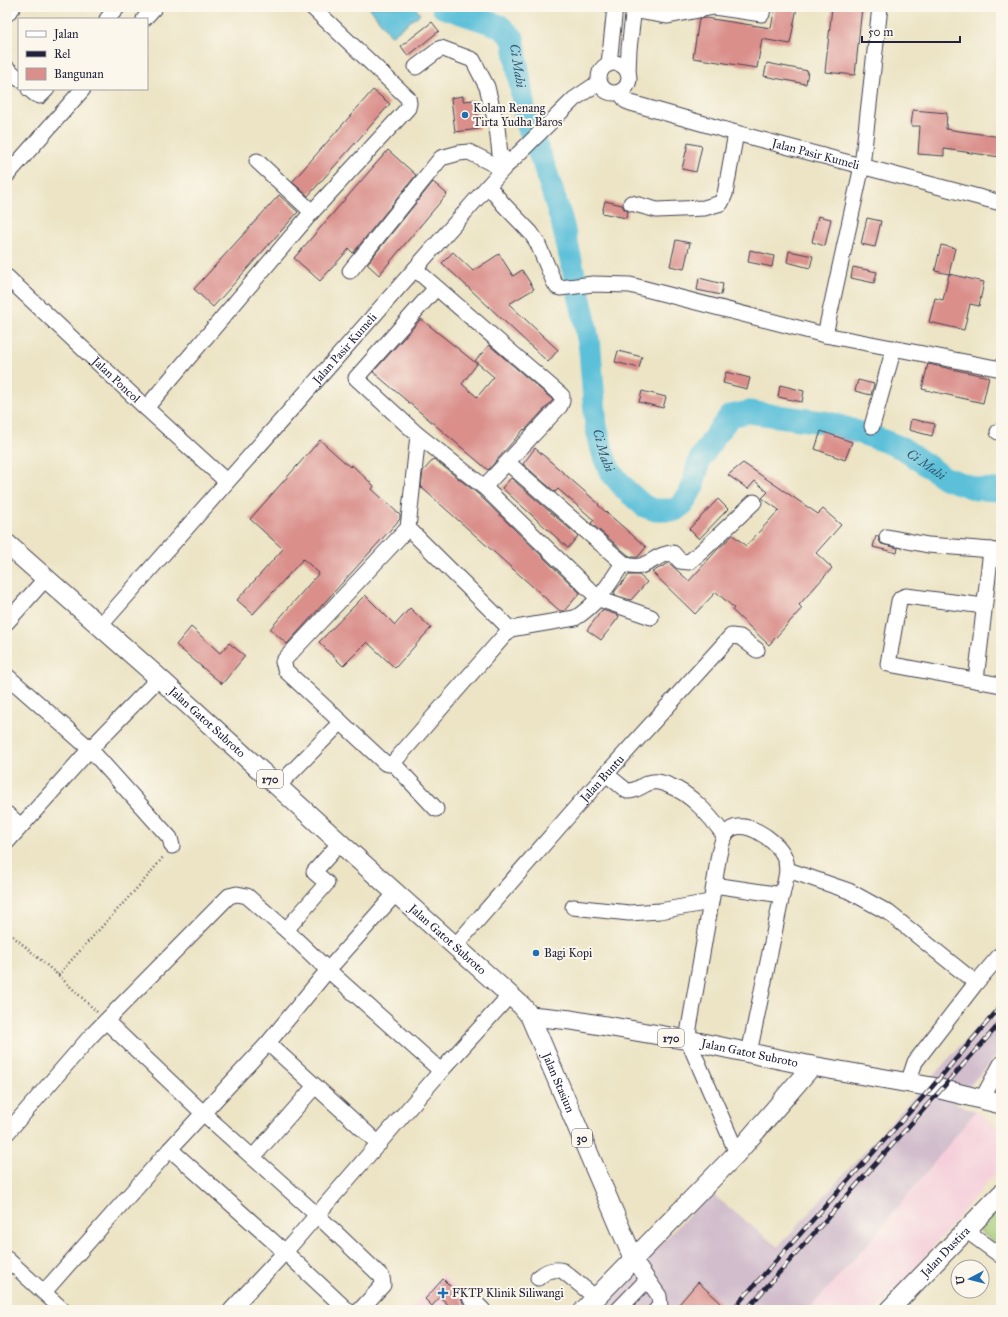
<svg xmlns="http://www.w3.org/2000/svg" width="1008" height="1317" viewBox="0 0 1008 1317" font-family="'IM FELL Great Primer',serif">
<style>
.built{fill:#f5cfdb}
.industrial{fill:#d1bdcc}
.green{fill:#a2ca75;stroke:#627658}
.water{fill:#5bc0d9;stroke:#3e718a}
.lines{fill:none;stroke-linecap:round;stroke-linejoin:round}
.river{stroke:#5bc0d9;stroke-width:23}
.building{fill:#da8f8b}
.minor-casing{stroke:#403f50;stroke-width:17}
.major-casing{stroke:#403f50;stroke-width:21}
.path{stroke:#403f50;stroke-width:2.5;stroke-dasharray:1 3;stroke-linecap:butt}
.minor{stroke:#fff;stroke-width:15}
.major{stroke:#fff;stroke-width:19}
.rail-casing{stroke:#22223b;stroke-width:4.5}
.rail{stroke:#fbf7ec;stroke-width:3;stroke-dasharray:9;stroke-linecap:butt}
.poi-dot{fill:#1f6fb2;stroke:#fbf7ec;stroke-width:1.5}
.labels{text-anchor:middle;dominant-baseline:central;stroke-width:4;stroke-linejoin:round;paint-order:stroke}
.shield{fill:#fbf7ec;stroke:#636270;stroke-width:1}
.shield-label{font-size:11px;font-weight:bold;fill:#22223b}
.poi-label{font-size:12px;fill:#22223b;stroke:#fbf7ec;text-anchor:start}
.street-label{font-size:12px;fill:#22223b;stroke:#fbf7ec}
.water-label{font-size:13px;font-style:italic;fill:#365972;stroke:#fbf7ec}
</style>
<rect width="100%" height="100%" fill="#fbf7ec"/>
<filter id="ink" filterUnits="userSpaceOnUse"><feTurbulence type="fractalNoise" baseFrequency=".025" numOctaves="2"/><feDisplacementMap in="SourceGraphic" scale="8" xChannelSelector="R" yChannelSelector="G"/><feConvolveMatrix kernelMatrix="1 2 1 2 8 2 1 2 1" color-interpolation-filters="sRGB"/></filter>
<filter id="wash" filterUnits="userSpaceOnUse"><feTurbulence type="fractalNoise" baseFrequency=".012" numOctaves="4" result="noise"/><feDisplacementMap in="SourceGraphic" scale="16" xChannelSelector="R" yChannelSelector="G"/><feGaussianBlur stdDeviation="0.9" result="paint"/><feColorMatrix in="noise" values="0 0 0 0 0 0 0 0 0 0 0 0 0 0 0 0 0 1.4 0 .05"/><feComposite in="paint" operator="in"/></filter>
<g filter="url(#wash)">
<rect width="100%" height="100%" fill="#ece4c5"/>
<!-- built -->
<path class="built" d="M976,1111L1001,1130V1166L912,1272L877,1310H808L867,1245Z
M442,1275L478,1310H410Z"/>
<!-- industrial -->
<path class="industrial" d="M988,1015L1001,1028V1051L954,1103L976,1111L867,1245L808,1310H596L711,1193L778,1247Z"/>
<!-- green -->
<path class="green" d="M1001,1202V1249L978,1229Z"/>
<!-- water -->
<path class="water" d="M369,7H415L420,14L391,36Z"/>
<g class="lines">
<!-- river -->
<path class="river" id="s1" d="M443,7L500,26L513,38L526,121L544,165L562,222L583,312L590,350L596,426L604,457L610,471L626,490L644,506L655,510H675L683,504L693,486L699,461L715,436L730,416L749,412L830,423L876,438L902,448L945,478L977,489L1001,490"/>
</g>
<g id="blocks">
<!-- building -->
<path class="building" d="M775,7H797L790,44L762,39L757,68L693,58L699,19L705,18L771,28Z
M832,7H862L855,75L825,72Z
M432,22L439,31L408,56L401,46Z
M767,63L808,71L806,84L764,76Z
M373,90L390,104L308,196L292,182Z
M463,96V101L475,100L479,129L455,132L451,98Z
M913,110L947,113L946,129L1001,137L1000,157L944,149V156L918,154L920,126H911Z
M688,143L702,146L696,172L682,169Z
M388,150L416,175L353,253L349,249L320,281L294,258Z
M433,182L447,194L379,275L367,264Z
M279,195L298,212L213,307L194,289Z
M605,201L622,205L624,209L628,211L626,218L602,213Z
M818,216L831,219L825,246L812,242Z
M867,218L881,221L875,247L861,244Z
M676,240L690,243L684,269L670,266Z
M941,245L955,248L949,274L935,271Z
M750,250L774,256L772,267L748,262Z
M789,251L813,256L810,268L787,262Z
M453,252L473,271L499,254L513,276L522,270L534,289L509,304L558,350L548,362L442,263Z
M853,267L877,272L874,283L851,278Z
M949,274L984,282L979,306L970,304L964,330L929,322L935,298L943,300Z
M699,278L723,284L721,295L697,290Z
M421,319L477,364L462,384L477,397L494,377L475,361L489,345L553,400L525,430L524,429L488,470L373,372Z
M618,351L642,357L639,368L615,362Z
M928,364L989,377L983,403L922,389Z
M726,372L750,378L747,389L723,383Z
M858,380L874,384L871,395L855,391Z
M780,385L804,391L802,402L778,397Z
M642,391L666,397L663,408L639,402Z
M911,419L935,424L932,436L909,430Z
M821,431L852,442L845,460L815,449Z
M320,440L350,467L352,465L374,486L372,489L400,515V519L287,644L270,629L319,573L303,559L253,614L237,600L283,549L250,519Z
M535,448L599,504L598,505L646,547L638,557H632L628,555L591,523L594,520L558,489L555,492L523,464Z
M434,459L478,494L580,593L564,611H560L421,487L423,471Z
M743,463L818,514L823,509L841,525L816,553L832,568L799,605L802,608L769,645L732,610L734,608L716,592L695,614L652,572L669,563L689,581L718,549L733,535L746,546L779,510L762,498L768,492L755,481L748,489L728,475Z
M511,478L578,536L568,548L502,488Z
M718,499L728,509L699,539L689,529Z
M876,536H878L879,540L881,544L898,548L897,553L873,547Z
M629,575H639L647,582L631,600L614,595L615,591Z
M365,595L395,625L410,608L431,628L395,668L367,642L343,666L319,642Z
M602,610L618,615L619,617L601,640L587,630Z
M191,627L220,653L229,643L245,656L222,684L176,645Z
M443,1279L461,1297L463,1303L470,1310H454L440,1297L432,1306L425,1299Z
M698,1282L720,1302L714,1310H674Z"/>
</g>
</g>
<g filter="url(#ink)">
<use href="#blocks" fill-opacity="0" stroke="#403f50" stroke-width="1"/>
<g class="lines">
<defs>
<g id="minor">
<path d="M633,10L668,16L714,7L762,14L763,7"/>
<path d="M7,14L13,7"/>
<path d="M107,19L118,7"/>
<path d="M144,19L155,7"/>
<circle cx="614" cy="78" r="15"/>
<path d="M609,64L615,7"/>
<path d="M416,67L441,48L473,60L487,87L497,127L500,154L508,164"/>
<path d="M7,68L19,79"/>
<path d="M628,73L629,49L634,7"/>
<path d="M29,89L35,94L40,96L47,89"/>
<path id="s2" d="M620,92L626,101L631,103L736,133L1001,203"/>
<path d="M257,161L312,212"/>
<path d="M7,175L83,89"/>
<path d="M488,186L504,205L531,233L537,242L554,282L557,287L560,288L593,284L630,285L825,335L996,368H1001"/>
<path d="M631,203L657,210L704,208L721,203L725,194L736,133"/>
<path d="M415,269L562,396V401L560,406L484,487"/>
<path d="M350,271L441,158L459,153L469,152L503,169"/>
<path id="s3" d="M7,277L146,408L226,481"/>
<path d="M436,288L356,378L418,435L484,487L599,599L651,617"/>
<path d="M825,335L862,166L880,7"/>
<path d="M146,408L312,212L408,108L409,103L408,98L312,7"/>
<path d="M872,426L894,348"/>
<path d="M998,432H1001"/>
<path d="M418,435L408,528L286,658L283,662L286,671L385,763L389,764L393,763L510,629L575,618C597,605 609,584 623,563C644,575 654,553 673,553L680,561L689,562L701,552L754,502"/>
<path d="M508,463L623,563"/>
<path d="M408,528L510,629"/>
<path d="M887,537L928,545L991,550L1000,552"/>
<path d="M984,606L906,596L901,598L899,601L888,664L1001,685"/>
<path d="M7,622L46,578"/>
<path id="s4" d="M100,626L503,169L574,99L592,87L600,84"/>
<path d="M7,676L90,749L170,838L172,846"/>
<path d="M976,680L991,550"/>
<path d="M393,763L436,809"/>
<path d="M606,774L627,791C637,792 643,783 653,782C658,781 663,783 668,785C692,794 709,815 725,836"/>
<path d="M278,786L341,722"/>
<path d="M7,814L21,826"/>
<path d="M7,842L90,749L159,678"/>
<path d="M788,870L849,891L889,913L976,983"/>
<path d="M714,885C717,871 718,846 726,834C740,814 777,840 784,856C790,869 785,881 782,895L714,885L689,1028L688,1040L737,1153"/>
<path d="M573,907L629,913L660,911L710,902"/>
<path d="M286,930L327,883L314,872L340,843"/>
<path id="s5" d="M455,946L579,804L731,636L740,637L757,650"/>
<path d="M106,1021L203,1113L317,1215L382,1277L383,1285L360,1310"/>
<path d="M268,1043L379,1144"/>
<path d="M749,1053L782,895"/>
<path d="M908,1083L915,1062L976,983L1001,954"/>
<path d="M982,1099L1001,1064"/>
<path d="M7,1133L90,1037L229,896L237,894L247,896L286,930L328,970L441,1071"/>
<path d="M170,1149L285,1252L347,1310"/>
<path d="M253,1157L315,1086"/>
<path d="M967,1231L1001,1256"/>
<path d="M7,1259L63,1310"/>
<path d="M634,1260L659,1296L660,1306L656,1310"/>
<path d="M538,1278C546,1271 553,1268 563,1271L595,1297"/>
<path d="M44,1292L170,1149L268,1043L328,970L396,893"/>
<path d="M470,1297L483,1310"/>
<path d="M231,1310L285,1252L441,1071L510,995"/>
<path d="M618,1310L647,1280"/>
</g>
<g id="major">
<path id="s6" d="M7,544L159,678L340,843L522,1006L530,1016L634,1260"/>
<path id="s7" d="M530,1016L571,1020L688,1040L812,1066L932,1087L1001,1104"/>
<path d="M584,1310L737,1153L812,1066"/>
<path id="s8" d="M889,1310L1001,1194"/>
</g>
</defs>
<!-- minor casing -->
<use href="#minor" class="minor-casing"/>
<!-- major casing -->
<use href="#major" class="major-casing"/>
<!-- path -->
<path class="path" d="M7,931L58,975L97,1012
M58,975L147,877L164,856"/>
<!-- minor -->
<use href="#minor" class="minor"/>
<!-- major -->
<use href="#major" class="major"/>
<defs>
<path id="rail" d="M732,1310L932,1087L1001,1006
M746,1310L1001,1022"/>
</defs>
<!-- rail casing -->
<use href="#rail" class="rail-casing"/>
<!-- rail -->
<use href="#rail" class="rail"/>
</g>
</g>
<!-- markers -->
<g class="poi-dot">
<circle cx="465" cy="115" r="4"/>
<circle cx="536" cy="953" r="4"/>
<path d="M441 1287h4v4h4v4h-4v4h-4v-4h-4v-4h4z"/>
</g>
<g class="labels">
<!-- shield labels -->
<g class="shield">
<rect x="257" y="770" width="26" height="18" rx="3"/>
<rect x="658" y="1029" width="26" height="18" rx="3"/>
<rect x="572" y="1129" width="20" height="18" rx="3"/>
</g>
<g class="shield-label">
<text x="270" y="779">170</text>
<text x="671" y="1038">170</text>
<text x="582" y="1138">30</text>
</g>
<!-- poi labels -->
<g class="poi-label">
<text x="473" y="108">Kolam Renang<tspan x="473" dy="14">Tirta Yudha Baros</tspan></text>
<text x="544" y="953">Bagi Kopi</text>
<text x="452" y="1293">FKTP Klinik Siliwangi</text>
</g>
<!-- street labels -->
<g class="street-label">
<text stroke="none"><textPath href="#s2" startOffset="208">Jalan Pasir Kumeli</textPath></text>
<text stroke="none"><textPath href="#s4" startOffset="370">Jalan Pasir Kumeli</textPath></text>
<text stroke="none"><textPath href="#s3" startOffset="150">Jalan Poncol</textPath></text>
<text stroke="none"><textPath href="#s6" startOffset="268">Jalan Gatot Subroto</textPath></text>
<text stroke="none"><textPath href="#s5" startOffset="223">Jalan Buntu</textPath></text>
<text stroke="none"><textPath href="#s6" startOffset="592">Jalan Gatot Subroto</textPath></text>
<text stroke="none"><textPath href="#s7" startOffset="223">Jalan Gatot Subroto</textPath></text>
<text stroke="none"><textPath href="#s6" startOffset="777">Jalan Stasiun</textPath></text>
<text stroke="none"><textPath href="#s8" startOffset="81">Jalan Dustira</textPath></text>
</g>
<!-- water labels -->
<g class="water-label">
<text stroke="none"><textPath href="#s1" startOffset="106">Ci Mahi</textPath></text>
<text stroke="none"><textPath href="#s1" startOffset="502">Ci Mahi</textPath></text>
<text stroke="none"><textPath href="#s1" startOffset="922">Ci Mahi</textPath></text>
</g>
</g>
<!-- margin -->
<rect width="1008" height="1317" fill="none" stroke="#fbf7ec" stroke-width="24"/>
<!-- legend -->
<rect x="18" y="18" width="130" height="72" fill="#fbf7ec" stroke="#a4a2a5"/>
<rect x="26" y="31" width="20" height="6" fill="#ffffff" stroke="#a4a2a5"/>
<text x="54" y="38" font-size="12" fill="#22223b">Jalan</text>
<rect x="26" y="51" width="20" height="6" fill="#22223b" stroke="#a4a2a5"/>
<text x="54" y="58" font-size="12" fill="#22223b">Rel</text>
<rect x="26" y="68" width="20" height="12" fill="#da8f8b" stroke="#a4a2a5"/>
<text x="54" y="78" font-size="12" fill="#22223b">Bangunan</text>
<!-- north arrow -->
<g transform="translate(970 1279) rotate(263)"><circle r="19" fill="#fbf7ec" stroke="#a4a2a5"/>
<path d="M0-3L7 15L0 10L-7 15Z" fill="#1f6fb2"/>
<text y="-6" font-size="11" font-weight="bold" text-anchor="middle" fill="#22223b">U</text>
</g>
<!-- scale -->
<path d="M862 36v6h98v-6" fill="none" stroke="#22223b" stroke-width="2"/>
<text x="868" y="36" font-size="12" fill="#22223b" stroke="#fbf7ec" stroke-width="3" paint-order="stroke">50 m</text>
</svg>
